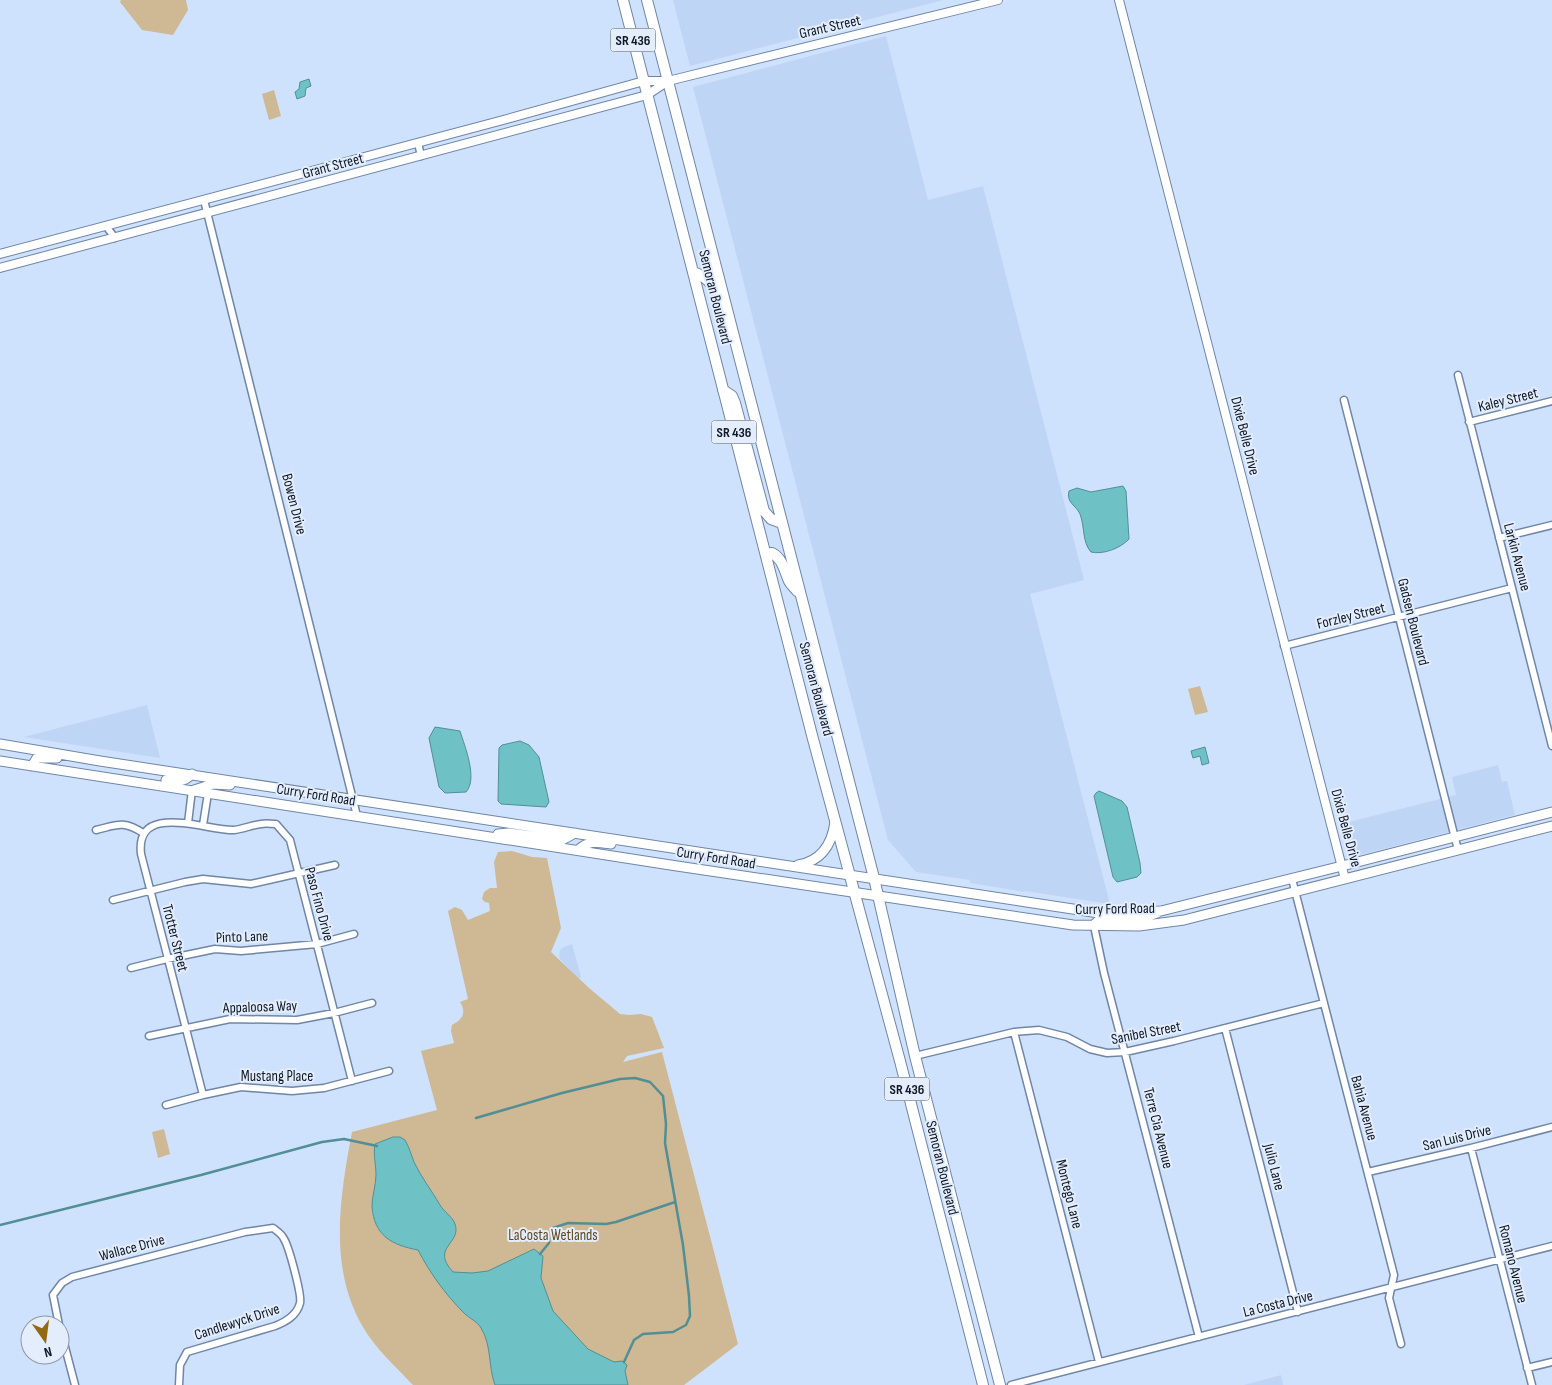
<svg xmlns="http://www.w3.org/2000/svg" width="1552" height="1385" viewBox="0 0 1552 1385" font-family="'Sofia Sans Condensed',sans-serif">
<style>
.built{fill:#bfd5f6}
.green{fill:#cfb894}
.water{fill:#6ec2c5;stroke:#528f95}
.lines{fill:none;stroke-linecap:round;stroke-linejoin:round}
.stream{stroke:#528f95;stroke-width:2.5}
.minor-casing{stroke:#7086a6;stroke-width:9}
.tertiary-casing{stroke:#7086a6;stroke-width:10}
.secondary-casing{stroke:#7086a6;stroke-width:11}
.primary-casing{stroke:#7086a6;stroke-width:12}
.minor{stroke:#fff;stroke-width:6}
.tertiary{stroke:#fff;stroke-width:8}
.secondary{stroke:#fff;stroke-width:9}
.primary{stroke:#fff;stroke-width:10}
.labels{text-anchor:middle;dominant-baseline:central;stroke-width:4;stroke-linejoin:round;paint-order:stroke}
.shield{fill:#e3edfc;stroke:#4f5865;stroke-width:1}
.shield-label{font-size:14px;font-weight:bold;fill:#0f1824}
.street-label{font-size:15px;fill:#0f1824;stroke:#e3edfc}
.park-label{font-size:15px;fill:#5f461c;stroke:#e3edfc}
</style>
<rect width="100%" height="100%" fill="#cee1fd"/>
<!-- built -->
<path class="built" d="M673,0H943L690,66Z
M886,36L928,200L983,186L1084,580L1030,594L1110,904L1025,891V892L970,883V880L916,872L888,840L693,87Z
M147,705L160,758L24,737Z
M1498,765L1502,782L1507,781L1515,815L1352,857L1349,855L1341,824L1456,795L1452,777Z
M572,944L581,977L579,979L560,959L559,956L560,950L562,948Z
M1281,1375L1283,1385H1244Z"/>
<!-- green -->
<path class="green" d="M121,0H186L188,10L173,35L142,30L120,2Z
M274,90L281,116L269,120L262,94Z
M1200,686L1208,712L1195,715L1188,689Z
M512,851L532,857L547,858L561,928L551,952L589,988L620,1014L629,1015L641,1014L652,1017L664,1048L627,1056L623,1062L662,1052L738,1344L684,1385H413C397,1368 374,1347 363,1327C328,1268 340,1196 352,1132L437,1110L421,1051L454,1043L451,1031L452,1025C462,1020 467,1013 460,1002L468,999L448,911L455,907L462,910L468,920L490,911L489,903L485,902L482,899L484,892L490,888H497L494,862L498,852Z
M164,1129L170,1154L158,1158L152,1132Z"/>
<!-- water -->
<path class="water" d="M309,79L311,86L306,88L305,96L297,99L295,92L299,89L300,82Z
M1123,486L1126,491L1129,539C1121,548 1103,555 1091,552C1082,542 1085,527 1080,514C1076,505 1066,503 1069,491L1077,488L1091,492Z
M435,727L460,731C465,747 478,779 466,792L445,793L439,787L429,738Z
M520,741L529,745L539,757L549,802L546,807L501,804L498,801L499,748L502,745Z
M1205,747L1209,763L1202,765L1200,756L1193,758L1191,751Z
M1099,791L1122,801L1127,807L1140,863L1141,873L1137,877L1117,882L1113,877L1094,796L1096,793Z
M393,1137H400L405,1140C409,1147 411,1154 414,1162C421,1177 432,1191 440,1205C444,1212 452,1216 455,1224C462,1244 430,1247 453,1272L472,1273L488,1271L534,1249L543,1256L541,1278L553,1311L588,1349L614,1362L622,1361L627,1365L625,1371L628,1385H495C488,1366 492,1346 481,1328C478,1322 469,1318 464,1313C445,1294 430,1273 418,1250C392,1245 374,1236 372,1206C372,1196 376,1185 376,1175C376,1164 373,1155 375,1144Z"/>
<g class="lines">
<!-- stream -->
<path class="stream" d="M476,1118L562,1093L620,1079L635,1078L650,1082L663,1096L666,1124L665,1143L683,1245L689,1296L690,1316L686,1325L673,1332L643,1334L634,1340L624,1362
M0,1225L201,1175L322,1142L344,1139L377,1146
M540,1254L549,1243V1235L553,1228L568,1223L606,1224L616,1222L675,1202"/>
<defs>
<path id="minor" d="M418,143L421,156
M204,200L357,816
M106,226L115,238
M1458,375L1552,746
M1344,400L1458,850
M1469,422L1552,401
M1499,538L1552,525
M1284,646L1512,588
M188,823L192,790
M203,825L208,793
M96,830C117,825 123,820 143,833
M1292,879L1394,1275L1389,1298L1401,1344
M113,900L185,882L203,879L251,884L335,865
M1094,926L1104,973L1199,1337
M131,968L167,959L215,949L241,951L317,944L354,934
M1225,1028L1298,1312
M1014,1032L1099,1362
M149,1036L230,1019L297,1020L334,1013L372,1003
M915,1056L1014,1032L1039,1030L1067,1037L1090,1049L1107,1053L1125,1052L1174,1041L1324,1003
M203,1095L141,854C135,801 207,831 234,830C243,829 252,825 261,824C266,823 271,824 276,824L290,840L352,1081
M166,1105L203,1095L241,1087L292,1091L324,1088L389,1071
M1471,1148L1532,1385
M1368,1172L1471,1148L1552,1127
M59,1325L53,1295L62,1283L72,1277L245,1232L273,1228C277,1231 282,1234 284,1239C289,1247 302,1295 300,1303C297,1316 285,1322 275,1326L187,1352L180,1365L179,1385
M60,1328L75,1385
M1527,1368L1552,1362
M1011,1385L1552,1246"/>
<path id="tertiary" d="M1119,0L1345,879
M0,254L507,119L644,81H668L998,0
M0,268L647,95L668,81"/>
<path id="secondary" d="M0,744L100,761L1099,913L1161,911L1342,866L1552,812
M0,761L677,866L1073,925L1139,926L1184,920L1552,826
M32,766L37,758H57
M166,780C177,782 184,782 192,774
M194,790L213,784L230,785
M498,834L509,833L562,840L575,833
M578,850C589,840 597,842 611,844
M798,865C822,861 832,844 835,822
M1095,924L1099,920L1146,917L1157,913"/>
<path id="primary" d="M623,0L813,739L900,1061L983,1385
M647,0L874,878L915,1056L1000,1385
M693,272C706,276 713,285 720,297
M723,390L732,396L735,403L764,511L771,519L782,523
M766,554L772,553C783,559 784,570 789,581C791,585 795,588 797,591"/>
</defs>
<!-- minor casing -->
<use href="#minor" class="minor-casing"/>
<!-- tertiary casing -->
<use href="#tertiary" class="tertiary-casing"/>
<!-- secondary casing -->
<use href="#secondary" class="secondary-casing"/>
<!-- primary casing -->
<use href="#primary" class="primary-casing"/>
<!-- minor -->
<use href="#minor" class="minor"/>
<!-- tertiary -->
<use href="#tertiary" class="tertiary"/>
<!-- secondary -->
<use href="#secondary" class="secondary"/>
<!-- primary -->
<use href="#primary" class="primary"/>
</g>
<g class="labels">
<!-- shield labels -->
<g class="shield">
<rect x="610.5" y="28.5" width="45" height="23" rx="4"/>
<rect x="711.5" y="420.5" width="45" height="23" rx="4"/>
<rect x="884.5" y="1077.5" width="45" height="23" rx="4"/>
</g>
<g class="shield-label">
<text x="633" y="40">SR 436</text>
<text x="734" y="432">SR 436</text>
<text x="907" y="1089">SR 436</text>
</g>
<!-- street labels -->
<g class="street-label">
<text transform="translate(830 27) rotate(-13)">Grant Street</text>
<text transform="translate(333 166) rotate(-15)">Grant Street</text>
<text transform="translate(715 297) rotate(76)">Semoran Boulevard</text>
<text transform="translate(1508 400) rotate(-14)">Kaley Street</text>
<text transform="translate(1245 436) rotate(76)">Dixie Belle Drive</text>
<text transform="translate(294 504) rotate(76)">Bowen Drive</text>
<text transform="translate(1517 557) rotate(75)">Larkin Avenue</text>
<text transform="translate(1351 616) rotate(-14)">Forzley Street</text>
<text transform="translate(1413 622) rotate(76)">Gadsen Boulevard</text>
<text transform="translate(816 689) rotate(75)">Semoran Boulevard</text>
<text transform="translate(316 795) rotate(9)">Curry Ford Road</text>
<text transform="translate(1346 828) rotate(75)">Dixie Belle Drive</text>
<text transform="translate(716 858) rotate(9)">Curry Ford Road</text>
<text transform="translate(319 904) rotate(75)">Paso Fino Drive</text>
<text transform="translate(1115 909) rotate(-1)">Curry Ford Road</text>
<text transform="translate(242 937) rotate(-2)">Pinto Lane</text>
<text transform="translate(175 938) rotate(76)">Trotter Street</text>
<text transform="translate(260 1007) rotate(-2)">Appaloosa Way</text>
<text transform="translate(1146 1033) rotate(-11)">Sanibel Street</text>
<text x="277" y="1076">Mustang Place</text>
<text transform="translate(1364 1108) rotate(75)">Bahia Avenue</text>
<text transform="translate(1158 1128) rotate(76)">Terre Cia Avenue</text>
<text transform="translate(1457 1138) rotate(-14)">San Luis Drive</text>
<text transform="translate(1274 1167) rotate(76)">Julio Lane</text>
<text transform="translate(942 1168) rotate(76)">Semoran Boulevard</text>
<text transform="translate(1069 1194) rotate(76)">Montego Lane</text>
<text transform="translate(132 1248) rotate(-15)">Wallace Drive</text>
<text transform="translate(1513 1264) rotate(76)">Romano Avenue</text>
<text transform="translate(1278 1304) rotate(-14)">La Costa Drive</text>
<text transform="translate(237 1322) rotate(-18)">Candlewyck Drive</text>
</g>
<!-- park labels -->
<g class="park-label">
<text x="553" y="1235">LaCosta Wetlands</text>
</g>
</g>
<!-- north arrow -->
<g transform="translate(45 1340) rotate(166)"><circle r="24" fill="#e3edfc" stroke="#8e98a6"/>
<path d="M0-4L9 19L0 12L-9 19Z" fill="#946914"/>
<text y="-8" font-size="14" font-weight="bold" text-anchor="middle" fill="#0f1824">N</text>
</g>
</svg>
